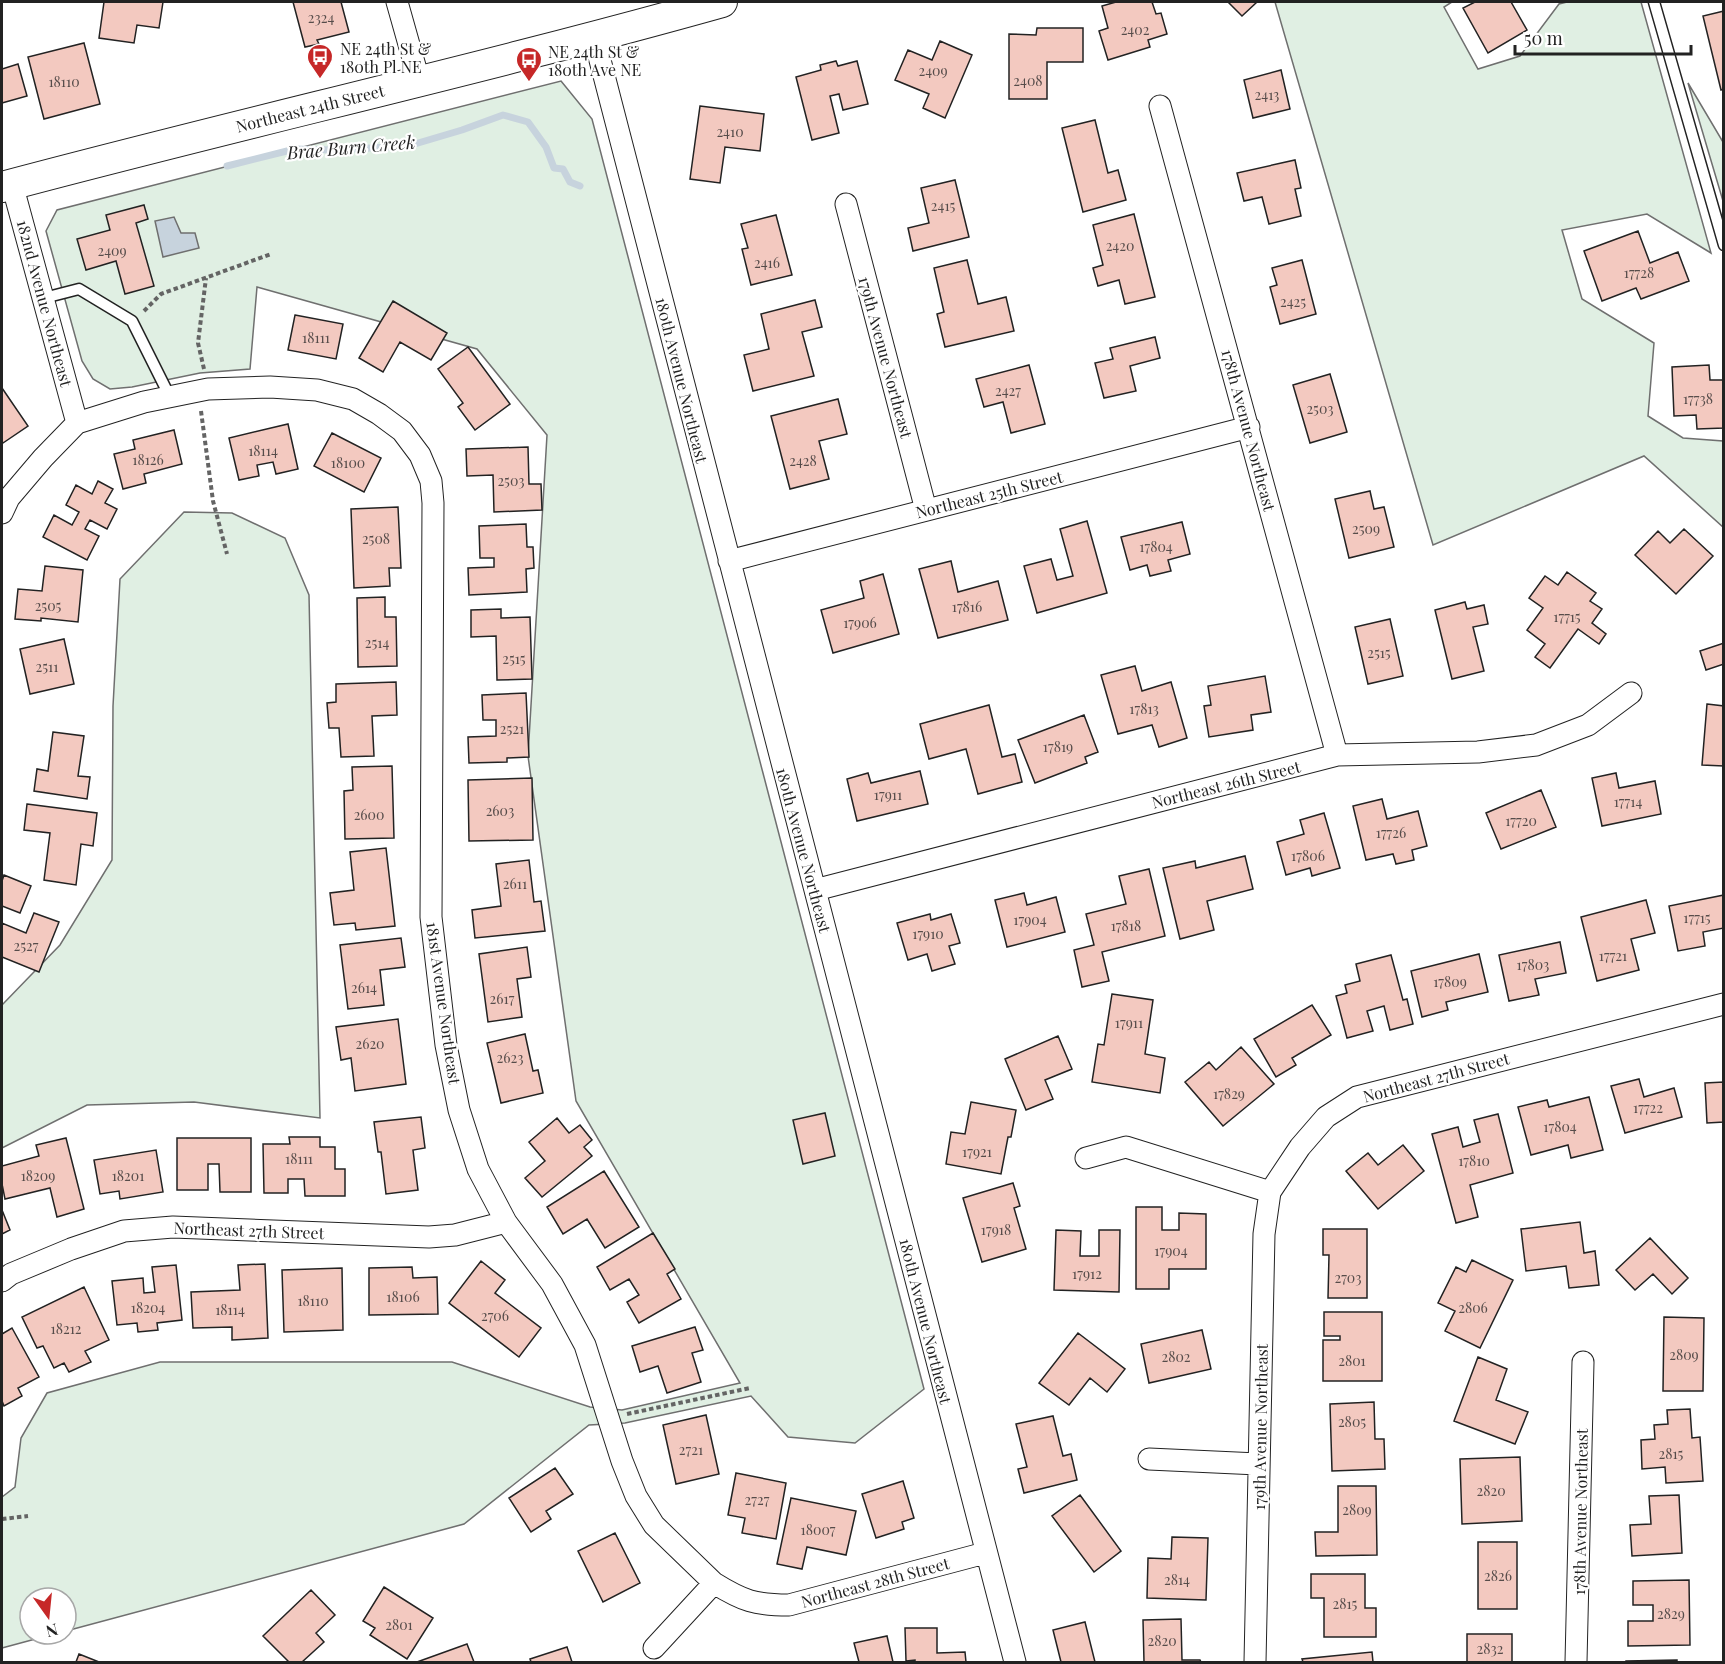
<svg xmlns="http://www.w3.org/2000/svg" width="1725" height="1664" viewBox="0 0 1725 1664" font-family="'Playfair Display',serif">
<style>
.green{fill:#e0efe3;stroke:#6f6f6f;stroke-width:1.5}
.water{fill:#c7d3dd;stroke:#6f6f6f;stroke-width:1.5}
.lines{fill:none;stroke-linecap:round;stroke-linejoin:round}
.stream{stroke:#c7d3dd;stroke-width:7}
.building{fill:#f3c9c0;stroke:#222;stroke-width:1.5}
.lane-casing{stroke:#222;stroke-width:13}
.street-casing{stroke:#222;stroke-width:23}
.secondary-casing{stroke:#222;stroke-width:32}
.path{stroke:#646464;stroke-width:4;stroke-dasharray:4.5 3;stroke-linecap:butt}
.lane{stroke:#fff;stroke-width:10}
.street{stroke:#fff;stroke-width:21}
.secondary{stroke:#fff;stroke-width:30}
.labels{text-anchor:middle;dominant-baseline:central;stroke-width:4.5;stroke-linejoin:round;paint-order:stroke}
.number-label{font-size:14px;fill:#564c4a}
.poi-label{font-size:16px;fill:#222;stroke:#fff;text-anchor:start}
.street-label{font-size:16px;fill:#222;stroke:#fff}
.water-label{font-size:18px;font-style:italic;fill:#222;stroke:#fff}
</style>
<rect width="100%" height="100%" fill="#fff"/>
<!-- green -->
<path class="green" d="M1275,2H1452L1444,7L1478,69L1520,56L1559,4L1567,2H1641L1711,253L1647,214L1562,230L1582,299L1654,343L1648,416L1683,438L1723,441V527L1644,456L1433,545Z
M561,81L592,119L924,1389L855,1443L788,1437L751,1396L625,1423L589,1425L464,1524L66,1631V1598H30V1634H54L2,1648V1497L15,1487L21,1438L47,1393L160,1362H452L590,1407L622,1410L740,1383L576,1101L528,756L547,435L477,349L257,287L250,369L200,373L132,387L110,389L93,379L82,361L46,231L57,210Z
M1688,83L1723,142V201Z
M184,512L232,513L285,538L309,595L320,1118L194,1102L87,1105L2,1148V1005L60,945L112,860L113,706L120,579Z"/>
<!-- water -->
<path class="water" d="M174,217L181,233H195L199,248L163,257L155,221Z"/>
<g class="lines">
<!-- stream -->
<path class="stream" d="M227,166L295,149L332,150L408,146L462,130L503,115L528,122L546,147L554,168L563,169L570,182L580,186"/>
</g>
<!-- building -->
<path class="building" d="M104,2H163L159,28L137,25L134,43L99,38Z
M293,2H341L349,32L317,40L319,44L305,47Z
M1116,2H1152L1156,14L1161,13L1167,34L1148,40L1150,47L1108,60L1099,31L1108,28L1102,6Z
M1228,2H1257L1242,16Z
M1475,2H1511L1527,30L1488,53L1463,8Z
M1724,11V89L1721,90L1703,16Z
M1037,28H1083V62H1047V99H1009V34L1036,35Z
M940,41L972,55L945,118L923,108L929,94L895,80L908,50L932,60Z
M84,43L100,104L44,119L28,57Z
M836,61L838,66L857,61L868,104L843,110L839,94L830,96L839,133L812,140L796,77L821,70L820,65Z
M18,64L27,96L2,103V69Z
M1281,70L1290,109L1253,118L1244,80Z
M700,106L764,114L760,151L725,147L720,183L690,179Z
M1095,120L1108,173L1118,170L1126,200L1083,212L1062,128Z
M1295,160L1301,188L1295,189L1301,216L1269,224L1262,197L1244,201L1237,173Z
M955,180L969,237L913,251L908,228L929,223L921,188Z
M144,205L148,219L136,223L154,286L125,294L116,261L86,270L77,239L110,230L106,215Z
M1134,214L1155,297L1125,304L1119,280L1098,286L1093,268L1103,265L1093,225Z
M776,215L792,275L751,285L742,249L748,248L741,224Z
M1638,231L1650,263L1678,252L1689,281L1641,299L1636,288L1602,301L1584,251Z
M967,260L978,304L1006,297L1014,331L945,347L937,314L944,312L934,268Z
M1302,260L1316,314L1280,324L1270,287L1277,285L1272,268Z
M815,300L822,327L802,332L814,376L753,391L744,355L769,349L761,314Z
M393,301L447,333L431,360L400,342L383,372L359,358Z
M295,315L343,324L336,359L288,350Z
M1155,337L1160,358L1130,366L1136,391L1104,398L1095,363L1113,359L1110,348Z
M468,347L510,404L475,430L458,407L463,403L438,369Z
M1029,365L1045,424L1011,433L1003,402L984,407L976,379Z
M1709,365L1710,380H1724V428L1697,429L1696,415L1674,416L1672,367Z
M1330,374L1347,432L1310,443L1293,385Z
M2,388L28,426L3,443L2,441Z
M838,399L847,434L819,441L829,479L790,489L771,416Z
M288,424L298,469L276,474L273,462L257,465L259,476L239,480L229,438Z
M174,430L182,464L144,474L146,483L123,489L114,454L135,449L133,440Z
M332,433L381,458L364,492L314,466Z
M528,447L529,484H541L542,510L494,512L493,475L467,476L466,449Z
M98,481L113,489L105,503L117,509L107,529L90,520L85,529L99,536L87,560L43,537L54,515L72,525L79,512L66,505L76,485L92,494Z
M1370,491L1374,509L1384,507L1394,547L1349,558L1335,499Z
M398,507L401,568H389L390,586L354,588L351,509Z
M1087,521L1107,593L1037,613L1024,566L1051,559L1057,580L1073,576L1060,529Z
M1182,522L1190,554L1168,560L1171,571L1150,576L1147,565L1130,570L1121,537Z
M526,524L527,547H533L534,568L526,569L527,592L469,595L468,568L494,567V558H480L479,526Z
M1684,529L1713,556L1676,594L1635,555L1658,531L1670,543Z
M951,561L958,592L998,581L1008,620L938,638L919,569Z
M45,566L83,570L78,622L41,618V621L15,619L18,589L42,591Z
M1567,572L1596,593L1590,601L1602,609L1592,623L1606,634L1599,644L1578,629L1550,668L1535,657L1545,644L1527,630L1543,608L1529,598L1545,576L1558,585Z
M883,574L899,634L833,653L821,610L864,598L860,581Z
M385,597V617H396L397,666L358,667L357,598Z
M1465,602L1467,609L1484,605L1488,624L1473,627L1484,671L1452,679L1435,610Z
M501,609V618L530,617L532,679L497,680L496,636L471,637V610Z
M1390,619L1403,676L1368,684L1355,627Z
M64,639L74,684L30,694L20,649Z
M1724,643V664L1706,670L1700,651Z
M1135,666L1142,691L1171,682L1187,738L1159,747L1152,725L1118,734L1101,675Z
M1265,676L1271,712L1251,715L1253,730L1209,737L1204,706L1211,705L1208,686Z
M396,682L397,715L372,716L374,756L341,757L339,728H329L327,703L336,702V684Z
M526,693L529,757L507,758V762L469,763L468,737L496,736V720H483L482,695Z
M1707,704L1724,706V766L1702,765Z
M989,705L1002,757L1015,754L1022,782L978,794L966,749L929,759L920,724Z
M1084,715L1098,752L1085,757L1087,763L1035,783L1018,740Z
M53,732L84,736L78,776L90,777L87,799L34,791L37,769L48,771Z
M392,766L394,838L345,839L344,791L353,790L352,767Z
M920,771L928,804L857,821L847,779L868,773L871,783Z
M1616,773L1619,788L1655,781L1661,814L1602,826L1592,778Z
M532,778L533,840L469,841L468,780Z
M1541,790L1556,827L1501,849L1486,813Z
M1382,799L1387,819L1418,811L1427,846L1412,850L1414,860L1396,864L1393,854L1366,860L1353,806Z
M27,804L97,813L93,846L81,844L76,885L44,880L50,833L24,830Z
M1324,813L1340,868L1312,876L1310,868L1286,875L1277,842L1304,834L1300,820Z
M386,848L395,926L356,930L355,923L334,925L330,893L354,890L350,852Z
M1245,856L1253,889L1207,901L1214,930L1180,939L1163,868L1195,861L1196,868Z
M529,860L534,902L541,901L545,931L475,938L472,910L501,906L496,864Z
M1149,869L1165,936L1102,952L1109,981L1082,987L1074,950L1094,945L1086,914L1126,904L1119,876Z
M4,875L31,886L20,913L2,906V881Z
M1024,893L1027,905L1056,897L1065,932L1007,947L995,900Z
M1724,895V928L1703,932L1705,946L1678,951L1669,906Z
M1646,900L1655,933L1631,939L1639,970L1597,981L1581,917Z
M34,913L59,922L39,972L2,957V923L26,933Z
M930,914L931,920L951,914L960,943L949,946L955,964L932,971L927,954L908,960L897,923Z
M401,938L405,967L380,970L384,1005L348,1009L340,945Z
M1560,942L1566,973L1535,979L1539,995L1509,1001L1499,955Z
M527,947L531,977L517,979L522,1017L488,1022L479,954Z
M1479,954L1488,992L1446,1002L1448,1010L1422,1017L1411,971Z
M1391,955L1403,1000L1407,999L1413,1024L1390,1030L1384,1006L1367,1011L1373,1031L1347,1038L1336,996L1347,993L1345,985L1360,981L1356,964Z
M1112,994L1153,1000L1145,1054L1165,1058L1160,1093L1092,1082L1098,1044L1104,1045Z
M1312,1005L1331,1035L1292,1058L1296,1065L1276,1077L1254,1039Z
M398,1019L406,1084L355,1091L351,1058L341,1060L336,1027Z
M525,1034L533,1071L538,1070L543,1093L501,1103L487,1043Z
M1058,1036L1072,1069L1045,1080L1053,1099L1026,1110L1005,1059Z
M1241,1047L1274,1084L1223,1126L1185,1082L1209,1062L1216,1070Z
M1639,1079L1644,1097L1674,1088L1682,1117L1625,1133L1611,1086Z
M1724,1082V1122L1707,1123L1705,1083Z
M1589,1097L1603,1150L1571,1158L1568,1145L1531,1155L1518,1107L1547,1100L1549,1107Z
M971,1102L1016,1110L1011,1137H1008L1001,1174L946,1164L951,1132L965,1134Z
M825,1113L835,1156L803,1164L793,1120Z
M1498,1114L1513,1173L1470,1185L1478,1217L1456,1223L1432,1134L1458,1127L1463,1147L1480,1142L1474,1120Z
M421,1117L425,1148L413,1150L418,1190L386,1194L381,1152H378L374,1122Z
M557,1118L569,1133L580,1125L592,1140L584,1147L592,1156L542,1197L525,1178L545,1161L529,1142Z
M289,1137H320V1147H335V1169H345V1196H305L304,1179H288V1193H264L263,1144H290Z
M66,1138L84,1209L57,1217L50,1188L5,1199L2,1184V1166L39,1156L36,1145Z
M177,1138H251V1192H220L219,1164H208V1190H177Z
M1403,1145L1424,1171L1378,1209L1346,1171L1368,1153L1378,1165Z
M156,1150L163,1192L120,1199L119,1191L100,1194L94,1160Z
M604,1171L639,1227L605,1248L587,1219L563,1234L547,1207Z
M1013,1183L1020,1206L1014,1208L1026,1249L982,1262L963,1198Z
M1136,1207H1162V1230H1179V1213L1206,1214V1269H1169V1289H1136Z
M2,1210L10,1230L2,1234Z
M1580,1222L1584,1253L1595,1251L1599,1285L1569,1288L1566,1266L1526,1271L1521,1229Z
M1323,1229H1367V1298H1328L1329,1255H1323Z
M1056,1230L1081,1231L1080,1256H1099V1230H1120L1119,1292L1054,1290Z
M653,1233L675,1269L667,1274L681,1299L639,1323L627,1302L639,1295L629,1279L610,1290L597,1267Z
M1650,1238L1688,1278L1672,1294L1653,1274L1635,1290L1616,1270Z
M1472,1260L1513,1280L1480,1348L1445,1331L1455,1311L1438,1303L1456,1267L1466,1272Z
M481,1261L505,1280L495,1293L541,1328L519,1357L449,1303Z
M265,1264L268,1338L232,1340V1327L193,1328L191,1292L240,1290L238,1265Z
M176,1265L182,1320L157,1323L158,1330L138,1332L137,1323L117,1325L112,1281L143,1278L144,1293L155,1292L152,1267Z
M412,1267L413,1278L437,1277L438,1314L369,1315V1268Z
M342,1268L343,1330L284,1332L282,1270Z
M84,1287L109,1340L85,1351L91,1362L69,1372L64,1363L54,1368L43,1346L37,1348L22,1317Z
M1324,1312H1382V1381H1323V1340H1340V1336H1324Z
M1664,1317L1704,1318L1703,1391H1663Z
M695,1327L703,1350L692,1353L701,1382L667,1393L658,1366L640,1372L632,1346Z
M12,1328L39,1377L18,1388L22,1396L4,1406L2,1401V1334Z
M1202,1330L1211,1369L1149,1383L1141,1344Z
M1078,1333L1125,1369L1107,1392L1090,1378L1069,1405L1039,1383Z
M1478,1357L1507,1369L1496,1400L1528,1412L1515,1444L1454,1421Z
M1374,1402L1375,1439H1384L1385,1469L1332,1471L1330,1404Z
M1690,1409L1692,1438L1700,1437L1703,1481L1666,1483L1665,1467L1642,1469L1641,1440L1655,1439L1654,1425L1668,1424L1667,1410Z
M706,1415L719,1474L676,1484L663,1425Z
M1053,1416L1063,1456L1071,1454L1077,1480L1024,1493L1018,1469L1027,1467L1016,1424Z
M1520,1457L1522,1521L1462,1524L1460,1459Z
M555,1468L573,1494L546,1511L551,1519L531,1532L509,1498Z
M736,1473L786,1483L776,1539L742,1533L745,1518L728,1515Z
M903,1481L914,1518L902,1522L904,1529L876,1538L862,1494Z
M1338,1486H1376L1377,1555L1316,1556L1315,1532H1338Z
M1080,1495L1121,1551L1094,1572L1052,1516Z
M1679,1495L1682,1553L1632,1556L1630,1525L1651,1524L1649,1496Z
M791,1498L856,1511L846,1555L807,1547L802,1569L777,1564Z
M615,1533L640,1583L603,1602L578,1551Z
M1172,1537L1208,1538L1206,1600L1147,1598L1148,1558L1171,1559Z
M1478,1542H1517V1609H1478Z
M1311,1574H1365V1608H1376V1637H1324V1598H1311Z
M1689,1580L1690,1645L1628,1646V1621H1653V1605H1633V1581Z
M384,1587L433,1618L407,1659L370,1635L375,1628L363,1621Z
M311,1590L335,1615L316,1633L324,1642L302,1662H289L263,1636Z
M1181,1619L1182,1660H1200L1201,1662H1144L1143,1620Z
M1085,1622L1095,1662H1061L1053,1630Z
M905,1628H937V1653L965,1652L966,1662H915V1660L906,1661Z
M1467,1634H1512V1662H1467Z
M887,1636L893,1662H859L854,1643Z
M467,1644L474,1662H417Z
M567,1647L572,1662H531L530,1659Z
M1372,1652L1373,1662H1303L1302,1659Z
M79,1654L99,1662H76Z
M1677,1660V1662H1626V1661Z"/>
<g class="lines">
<defs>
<path id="lane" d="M1654,2L1724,245
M44,298L79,289L132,321L170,397"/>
<path id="street" d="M397,2L419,80
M594,37L1015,1662
M1160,106L1337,755
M12,184L77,423
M846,204L926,510
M2,513L9,498L43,458L77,423L144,402L208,389L270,387L317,390L353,399L379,414L402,431L420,455L431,481L433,503L431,917L446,1045L459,1110L478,1169L506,1222L552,1284L585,1345L622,1461L636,1496L654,1525L714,1583
M729,561L1249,427
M815,890L1337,755L1478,752L1536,745L1588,725L1631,693
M1086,1158L1126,1147L1270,1192L1300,1147L1326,1117L1357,1097L1724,1004
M2,1281L11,1274L71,1249L124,1231L173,1227L429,1237L455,1235L506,1222
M1149,1459L1258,1464
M654,1648L714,1583C743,1601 755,1605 789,1605L985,1553
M1255,1662L1264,1234L1270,1192
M1576,1662L1583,1362"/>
<path id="secondary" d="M2,187C241,123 483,69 722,2"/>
</defs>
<!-- lane casing -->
<use href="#lane" class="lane-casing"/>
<!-- street casing -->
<use href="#street" class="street-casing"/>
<!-- secondary casing -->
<use href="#secondary" class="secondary-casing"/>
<!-- path -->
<path class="path" d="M144,311L161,294L271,254
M204,369L198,343L206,278
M201,411L213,501L227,554
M627,1414L750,1388
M2,1519L28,1516"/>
<!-- lane -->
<use href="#lane" class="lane"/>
<!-- street -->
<use href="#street" class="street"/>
<!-- secondary -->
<use href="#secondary" class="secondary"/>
</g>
<!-- icons -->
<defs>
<symbol id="bus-pin" viewBox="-11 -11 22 30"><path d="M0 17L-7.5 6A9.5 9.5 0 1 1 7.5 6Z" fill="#c62828" stroke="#fff"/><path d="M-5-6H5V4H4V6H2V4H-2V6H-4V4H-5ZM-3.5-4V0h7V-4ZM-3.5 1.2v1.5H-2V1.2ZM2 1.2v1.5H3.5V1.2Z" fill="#fff"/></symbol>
</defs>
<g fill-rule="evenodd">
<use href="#bus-pin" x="305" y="42" width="30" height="40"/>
<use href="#bus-pin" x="514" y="45" width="30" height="40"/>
</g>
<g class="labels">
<!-- number labels -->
<g class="number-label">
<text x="321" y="17">2324</text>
<text x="1135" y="29">2402</text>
<text x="933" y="70">2409</text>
<text x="1028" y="80">2408</text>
<text x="64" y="81">18110</text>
<text x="1267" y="94">2413</text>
<text x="730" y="131">2410</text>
<text x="943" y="205">2415</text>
<text x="1120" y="245">2420</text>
<text x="112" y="250">2409</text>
<text x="767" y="262">2416</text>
<text x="1639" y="272">17728</text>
<text x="1293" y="301">2425</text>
<text x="316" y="337">18111</text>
<text x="1008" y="390">2427</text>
<text x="1698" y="398">17738</text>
<text x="1320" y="408">2503</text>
<text x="263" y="450">18114</text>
<text x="148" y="459">18126</text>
<text x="803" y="460">2428</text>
<text x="348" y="462">18100</text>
<text x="511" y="480">2503</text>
<text x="1366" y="528">2509</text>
<text x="376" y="538">2508</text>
<text x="1156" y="546">17804</text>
<text x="48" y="605">2505</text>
<text x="967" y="606">17816</text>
<text x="1567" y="616">17715</text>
<text x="860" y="622">17906</text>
<text x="377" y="642">2514</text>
<text x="1379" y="652">2515</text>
<text x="514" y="658">2515</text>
<text x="47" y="666">2511</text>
<text x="1144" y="708">17813</text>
<text x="512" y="728">2521</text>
<text x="1058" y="746">17819</text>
<text x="888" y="794">17911</text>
<text x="1628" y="801">17714</text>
<text x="500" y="810">2603</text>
<text x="369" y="814">2600</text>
<text x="1521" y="820">17720</text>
<text x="1391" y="832">17726</text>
<text x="1308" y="855">17806</text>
<text x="515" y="883">2611</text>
<text x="1697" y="917">17715</text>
<text x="1030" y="919">17904</text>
<text x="1126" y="925">17818</text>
<text x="928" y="933">17910</text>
<text x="26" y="945">2527</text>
<text x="1613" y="955">17721</text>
<text x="1533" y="964">17803</text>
<text x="1450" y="981">17809</text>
<text x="364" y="987">2614</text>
<text x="502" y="998">2617</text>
<text x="1129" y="1022">17911</text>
<text x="370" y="1043">2620</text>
<text x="510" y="1057">2623</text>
<text x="1229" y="1093">17829</text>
<text x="1648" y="1107">17722</text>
<text x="1560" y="1126">17804</text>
<text x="977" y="1151">17921</text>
<text x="299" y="1158">18111</text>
<text x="1474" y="1160">17810</text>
<text x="38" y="1175">18209</text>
<text x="128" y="1175">18201</text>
<text x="996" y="1229">17918</text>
<text x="1171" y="1250">17904</text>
<text x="1087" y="1273">17912</text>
<text x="1348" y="1277">2703</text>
<text x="403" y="1296">18106</text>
<text x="313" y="1300">18110</text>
<text x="148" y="1307">18204</text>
<text x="1473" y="1307">2806</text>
<text x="230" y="1309">18114</text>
<text x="495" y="1315">2706</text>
<text x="66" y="1328">18212</text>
<text x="1684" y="1354">2809</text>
<text x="1176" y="1356">2802</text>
<text x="1352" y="1360">2801</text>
<text x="1352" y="1421">2805</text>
<text x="691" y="1449">2721</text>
<text x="1671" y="1453">2815</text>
<text x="1491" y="1490">2820</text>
<text x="757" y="1499">2727</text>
<text x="1357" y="1509">2809</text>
<text x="818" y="1529">18007</text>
<text x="1498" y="1575">2826</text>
<text x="1177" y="1579">2814</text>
<text x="1345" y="1603">2815</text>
<text x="1671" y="1613">2829</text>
<text x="399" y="1624">2801</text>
<text x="1162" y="1640">2820</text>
<text x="1490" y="1648">2832</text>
</g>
<!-- poi labels -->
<g class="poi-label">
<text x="340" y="48">NE 24th St &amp;<tspan x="340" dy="18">180th Pl NE</tspan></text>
<text x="548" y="51">NE 24th St &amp;<tspan x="548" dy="18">180th Ave NE</tspan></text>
</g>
<!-- street labels -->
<g class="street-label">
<text transform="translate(310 108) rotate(-14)">Northeast 24th Street</text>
<text transform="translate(45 303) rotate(75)">182nd Avenue Northeast</text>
<text transform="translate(886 357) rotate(75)">179th Avenue Northeast</text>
<text transform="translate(682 380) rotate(76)">180th Avenue Northeast</text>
<text transform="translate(1249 430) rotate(75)">178th Avenue Northeast</text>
<text transform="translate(989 494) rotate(-14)">Northeast 25th Street</text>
<text transform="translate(1226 784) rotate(-14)">Northeast 26th Street</text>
<text transform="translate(804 850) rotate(75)">180th Avenue Northeast</text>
<text transform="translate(444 1003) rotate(82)">181st Avenue Northeast</text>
<text transform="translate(1436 1077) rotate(-15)">Northeast 27th Street</text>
<text transform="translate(249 1230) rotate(2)">Northeast 27th Street</text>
<text transform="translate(926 1321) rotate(76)">180th Avenue Northeast</text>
<text transform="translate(1260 1427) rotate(-89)">179th Avenue Northeast</text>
<text transform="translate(1580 1512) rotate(-89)">178th Avenue Northeast</text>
<text transform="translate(875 1582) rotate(-15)">Northeast 28th Street</text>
</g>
<!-- water labels -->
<g class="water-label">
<text transform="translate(351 147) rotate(-5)">Brae Burn Creek</text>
</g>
</g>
<!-- border -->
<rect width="1725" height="1664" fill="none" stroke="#222222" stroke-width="6"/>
<!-- north arrow -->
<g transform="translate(48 1616) rotate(165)"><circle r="28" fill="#ffffff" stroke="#a7a7a7" stroke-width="1.5"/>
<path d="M0-4.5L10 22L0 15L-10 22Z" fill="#c62828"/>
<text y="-9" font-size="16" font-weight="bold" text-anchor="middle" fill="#222222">N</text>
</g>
<!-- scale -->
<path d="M1515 45v9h176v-9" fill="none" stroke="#222222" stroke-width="3"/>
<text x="1524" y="45" font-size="18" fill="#222222" stroke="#ffffff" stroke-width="4.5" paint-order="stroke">50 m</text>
</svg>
